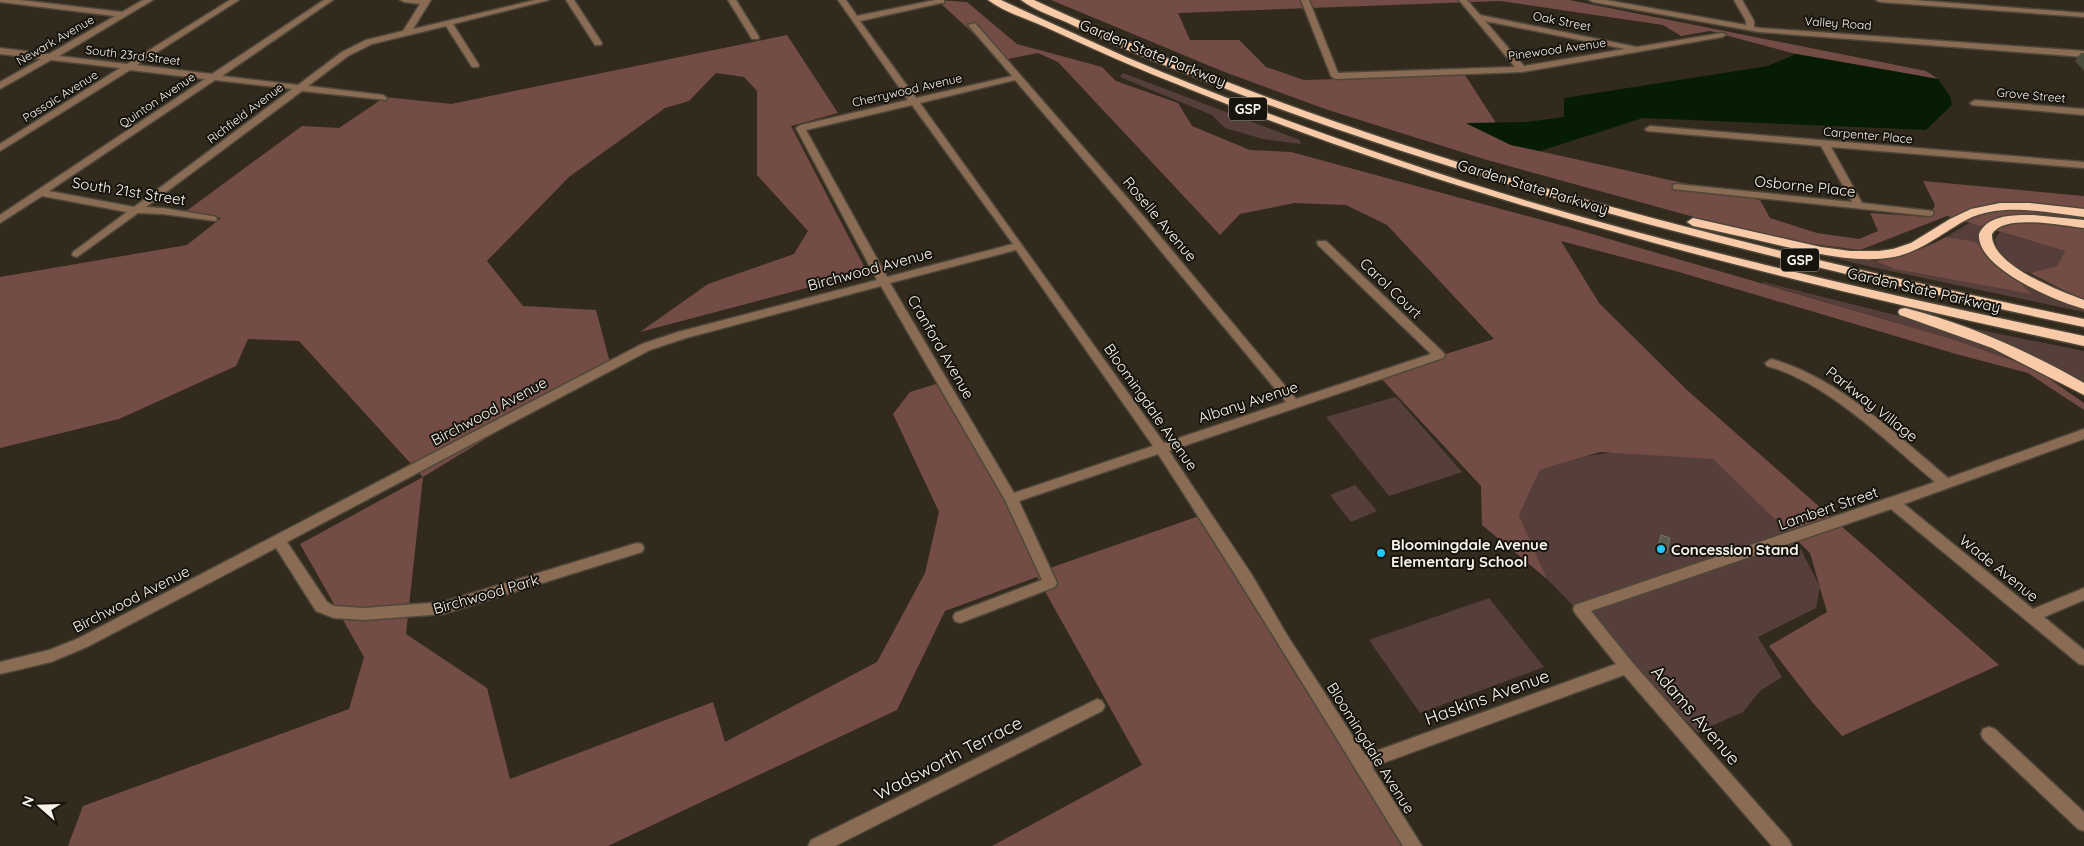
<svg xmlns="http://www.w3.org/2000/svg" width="2084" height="846" viewBox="0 0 2084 846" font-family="Quicksand,sans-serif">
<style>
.green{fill:#563f3b}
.forest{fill:#734c45}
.water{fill:#061d04}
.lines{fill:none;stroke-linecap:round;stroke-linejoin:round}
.minor-casing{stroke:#4e473a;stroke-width:3}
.motorway-casing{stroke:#4e473a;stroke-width:3}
.minor{fill:#8a6b54;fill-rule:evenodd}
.motorway{fill:#f8caa8;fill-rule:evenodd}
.wall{fill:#494b3b}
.building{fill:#5c5d4e;stroke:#757567}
.poi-dot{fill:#1ec9fd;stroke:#17140e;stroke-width:2}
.labels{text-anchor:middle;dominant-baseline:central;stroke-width:4;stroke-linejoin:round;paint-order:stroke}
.far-street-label{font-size:12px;fill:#f9f4eb;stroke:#17140e}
.shield{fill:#17140e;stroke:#b5b1a9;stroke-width:1}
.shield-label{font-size:14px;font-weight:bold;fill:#f9f4eb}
.street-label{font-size:15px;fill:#f9f4eb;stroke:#17140e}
.poi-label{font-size:15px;font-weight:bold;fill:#f9f4eb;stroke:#17140e;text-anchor:start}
.near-street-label{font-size:18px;fill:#f9f4eb;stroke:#17140e}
</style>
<rect width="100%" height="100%" fill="#322b1d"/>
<!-- green -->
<path class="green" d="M1123,73L1300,140L1301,144L1263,139L1225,128L1212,115L1120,77Z
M2021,211L2084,217V222L1982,225L1978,236L1986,253L1983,250L1946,237L1977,218Z
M2000,232L2065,251L2057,266L2030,273L2018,269L1998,250L1995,239Z
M1840,257L1872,260L1894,269L2031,293L2005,269L2084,308V312L1867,266L1839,259Z
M1763,282L1899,316L1996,350L2034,368L1952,339L1762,283Z
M1970,328L2084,351V387L1970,330Z
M1395,397H1396L1462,472L1389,496L1326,417Z
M1691,440L1787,522L1820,587L1816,608L1758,637L1782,677L1760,691L1743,712L1707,728L1698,733L1547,579L1519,515L1540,470L1588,456Z
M1355,485L1377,511L1351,522L1330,495Z
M1489,598L1544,667L1420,713L1369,640Z"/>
<!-- forest -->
<path class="forest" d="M937,0L967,2L1017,44L1102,67L1116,81L1178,103L1192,126L1250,150L1291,152L1568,227L1952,339L2034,368L2084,403V410L2028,373L1956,354L1679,272L1561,241L1599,303L1687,390L1999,665L1842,736L1813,703L1769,646L1827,612L1810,553L1713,459L1600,452L1540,470L1519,515L1547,579L1482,525L1481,486L1378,375L1494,339L1387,225L1346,205L1294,203L1240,214L1220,235L1058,62L1038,53L1002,60Z
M1051,0H1569L1926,71L1938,79L1796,54L1710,31L1681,36L1663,25L1500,1L1178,13L1190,40H1239L1266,67L1304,80L1465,75L1496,123L1467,124L1511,145L1760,200L1770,218L1817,233L1859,239L1878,231L1870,213L1929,217L1935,205L1923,181L2084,196V216L2033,213L2038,217L2084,225V299L2075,296L2030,273L2057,266L2065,251L1947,216L1860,250L1774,239L1487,160L1328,110L1222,71Z
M787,35L838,113L791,126L867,272L640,332L708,284L794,254L808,231L757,175V91L744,77L716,73L689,101L665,108L569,177L487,261L523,306L596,310L610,363L423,477L406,634L487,688L510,779L713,702L725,742L877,662L925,573L939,512L893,414L910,392L939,383L1044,570L1202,515L1411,846H992L1142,765L1037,577L945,611L897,710L608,846H68L83,806L349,709L364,657L300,544L423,477L299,341L248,339L236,366L119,419L0,448V277L187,245L221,218L185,212L302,126L339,128L385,97L451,104Z
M1946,237L1971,241L1979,245L2032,294L1894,269L1875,261C1901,258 1923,249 1946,237Z"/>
<!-- water -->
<path class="water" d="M1796,54L1938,79L1950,96L1952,105L1926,130L1643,118L1540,151L1511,145L1466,123L1527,122L1564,117V98L1768,66Z"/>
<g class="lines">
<defs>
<path id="minor" d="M0,0H20L122,12L143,0H153L59,56L127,64L230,0H239L137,65L212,74L324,0H333L222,76L298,85L342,52L366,40L403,31L420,4L404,2L400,0H431L413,29L535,0H549L453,24L479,65L478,67H472L446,26L372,44L348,56L308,86L383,95L387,98L386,100L302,91L146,207L163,208L212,216L216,217L217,219L216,221L163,214L138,213L77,257L73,256L72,254L73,252L127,212L42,196L0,223V215L205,79L130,70L0,151V144L120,68L51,60L0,89V82L41,59L0,54V48L49,54L115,16L0,2ZM215,80L292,89L134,207L49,191Z
M566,0H574L602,43L601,45H595Z
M728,0H736L759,37L758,39H752Z
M838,0H846L857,16L935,0H944V3H941L860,21L916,98L1012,76L968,25L975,23L1144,217L1296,399L1431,354L1318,245L1317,243L1318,241H1326L1443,352L1445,355L1443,358L1169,451L1252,575L1287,635L1365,755L1616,664L1575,613L1573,609L1575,605L1935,482C1887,442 1828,383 1767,366L1765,363L1771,359C1836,376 1897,435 1948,478L2084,429V439L1904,504L2033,609L2084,588V600L2044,617L2084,650V665L2079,664L1891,509L1591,611L1632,662L1789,840L1792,846H1772L1624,675L1372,767L1422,846H1403C1322,715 1242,583 1158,454L1019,501L1057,583L1055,587L960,623L955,621L953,617L955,613L1042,580L1005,500L881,286L686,338L650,350L287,542L327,602L334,606L364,608L443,602L637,543L642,544L644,548L642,552L443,614L364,620L334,618L316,611L276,548L87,647L51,662L0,674V662L49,650L77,639L642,344L678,332L877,280L796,128L801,125L908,100ZM1015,80L1136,221L1286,402L1164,443L920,103ZM912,105L1013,244L887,277L806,130ZM1016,250L1153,446L1014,493L890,283Z
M1301,0H1309L1338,73L1515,67L1459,0H1467L1480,15L1637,47L1722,33L1726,35L1722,37L1522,72L1335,79L1331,76ZM1485,21L1625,49L1524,66Z
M1589,0H1606L1746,25V21L1734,0H1742L1754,21V27L1759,28L2084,51V57L1759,32L1593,2Z
M1876,0H1913L2084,13V17L1880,2Z
M1975,100L2084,109V115L1972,105L1970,103Z
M1650,126L2084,162V168L1831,147L1862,203L1933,211V215L1929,216L1673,189V185L1677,184L1852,202L1821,146L1647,131L1645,129Z
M1097,699L1102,701L1105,706L1102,711L835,846H808L811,840Z
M1989,727L1995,729L2084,812V831L2078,829L1983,739L1981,734L1983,729Z"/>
<path id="motorway" d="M988,0H1001C1042,19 1084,38 1126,57C1213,94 1303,127 1393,158C1618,235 1851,287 2084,336V346C1780,280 1478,206 1189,89C1140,70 1093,49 1045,27C1027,19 1004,12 988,0Z
M1021,0H1034C1366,155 1726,244 2084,319V327C1791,265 1496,193 1216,85C1165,66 1115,46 1066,22C1052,16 1034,10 1021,0Z
M2000,203H2029L2084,209V217C2046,213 2004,202 1968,219C1943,232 1923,251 1894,257C1855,264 1816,253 1778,245C1750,238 1721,232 1693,226L1687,222L1693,218L1821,247L1850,251H1879L1893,249L1911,243L1950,219L1971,209Z
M2033,215L2084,220V228C2064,226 2004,213 1992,234C1990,265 2060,291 2084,300V309C2057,302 1976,268 1979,234C1988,214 2015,215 2033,215Z
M1905,308C1968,324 2028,351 2084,383V395L1992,348L1900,315L1898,312L1900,309Z"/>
</defs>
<!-- minor casing -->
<use href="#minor" class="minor-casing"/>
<!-- motorway casing -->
<use href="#motorway" class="motorway-casing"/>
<!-- minor -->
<use href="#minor" class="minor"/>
<!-- motorway -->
<use href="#motorway" class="motorway"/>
</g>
<!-- wall -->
<path class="wall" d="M2081,53H2084V71L2075,61Z
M1661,535L1667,553L1664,558L1655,554L1658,540Z"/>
<!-- building -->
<path class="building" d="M1661,535L1670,538L1667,553L1658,550Z"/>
<!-- markers -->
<g class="poi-dot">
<circle cx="1661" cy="549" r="5"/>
<circle cx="1381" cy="553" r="5"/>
</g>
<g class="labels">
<!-- far-street labels -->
<g class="far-street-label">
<text transform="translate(1562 21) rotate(11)">Oak Street</text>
<text transform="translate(1838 23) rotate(4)">Valley Road</text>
<text transform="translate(55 40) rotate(-30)">Newark Avenue</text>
<text transform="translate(1557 49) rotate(-8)">Pinewood Avenue</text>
<text transform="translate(133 55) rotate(7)">South 23rd Street</text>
<text transform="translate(907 90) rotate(-13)">Cherrywood Avenue</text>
<text transform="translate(2031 95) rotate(5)">Grove Street</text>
<text transform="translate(60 96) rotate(-32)">Passaic Avenue</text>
<text transform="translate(157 100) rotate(-34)">Quinton Avenue</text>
<text transform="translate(245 113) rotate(-37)">Richfield Avenue</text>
<text transform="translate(1868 135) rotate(5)">Carpenter Place</text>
</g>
<!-- shield labels -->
<g class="shield">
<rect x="1229" y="97.5" width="38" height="23" rx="4"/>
<rect x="1781" y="248.5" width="38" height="23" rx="4"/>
</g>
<g class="shield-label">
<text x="1248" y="109">GSP</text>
<text x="1800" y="260">GSP</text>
</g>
<!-- street labels -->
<g class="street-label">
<text transform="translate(1153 53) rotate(22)">Garden State Parkway</text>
<text transform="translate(1805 186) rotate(6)">Osborne Place</text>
<text transform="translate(1533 187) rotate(17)">Garden State Parkway</text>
<text transform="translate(129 191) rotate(9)">South 21st Street</text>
<text transform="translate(1160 219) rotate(50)">Roselle Avenue</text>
<text transform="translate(870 269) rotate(-15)">Birchwood Avenue</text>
<text transform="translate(1391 288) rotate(44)">Carol Court</text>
<text transform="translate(1924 290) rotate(13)">Garden State Parkway</text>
<text transform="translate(941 347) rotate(60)">Cranford Avenue</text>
<text transform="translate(1248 402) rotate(-18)">Albany Avenue</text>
<text transform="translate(1872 404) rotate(38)">Parkway Village</text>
<text transform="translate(1151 407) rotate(55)">Bloomingdale Avenue</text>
<text transform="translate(489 411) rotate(-28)">Birchwood Avenue</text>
<text transform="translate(1828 508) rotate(-19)">Lambert Street</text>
<text transform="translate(1999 568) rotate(39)">Wade Avenue</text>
<text transform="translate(486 594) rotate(-16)">Birchwood Park</text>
<text transform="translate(131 599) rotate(-27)">Birchwood Avenue</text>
<text transform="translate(1371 748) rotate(58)">Bloomingdale Avenue</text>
</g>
<!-- poi labels -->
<g class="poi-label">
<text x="1391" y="544">Bloomingdale Avenue<tspan x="1391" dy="17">Elementary School</tspan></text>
<text x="1671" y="549">Concession Stand</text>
</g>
<!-- near-street labels -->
<g class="near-street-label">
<text transform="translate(1487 697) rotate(-20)">Haskins Avenue</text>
<text transform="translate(1696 715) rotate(49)">Adams Avenue</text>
<text transform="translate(948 758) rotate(-27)">Wadsworth Terrace</text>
</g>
</g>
<!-- north arrow -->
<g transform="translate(40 806) rotate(290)" stroke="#17140e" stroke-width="4" paint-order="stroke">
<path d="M0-4L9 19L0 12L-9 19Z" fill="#f9f4eb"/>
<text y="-8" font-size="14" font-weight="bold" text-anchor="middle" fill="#f9f4eb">N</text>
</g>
</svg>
